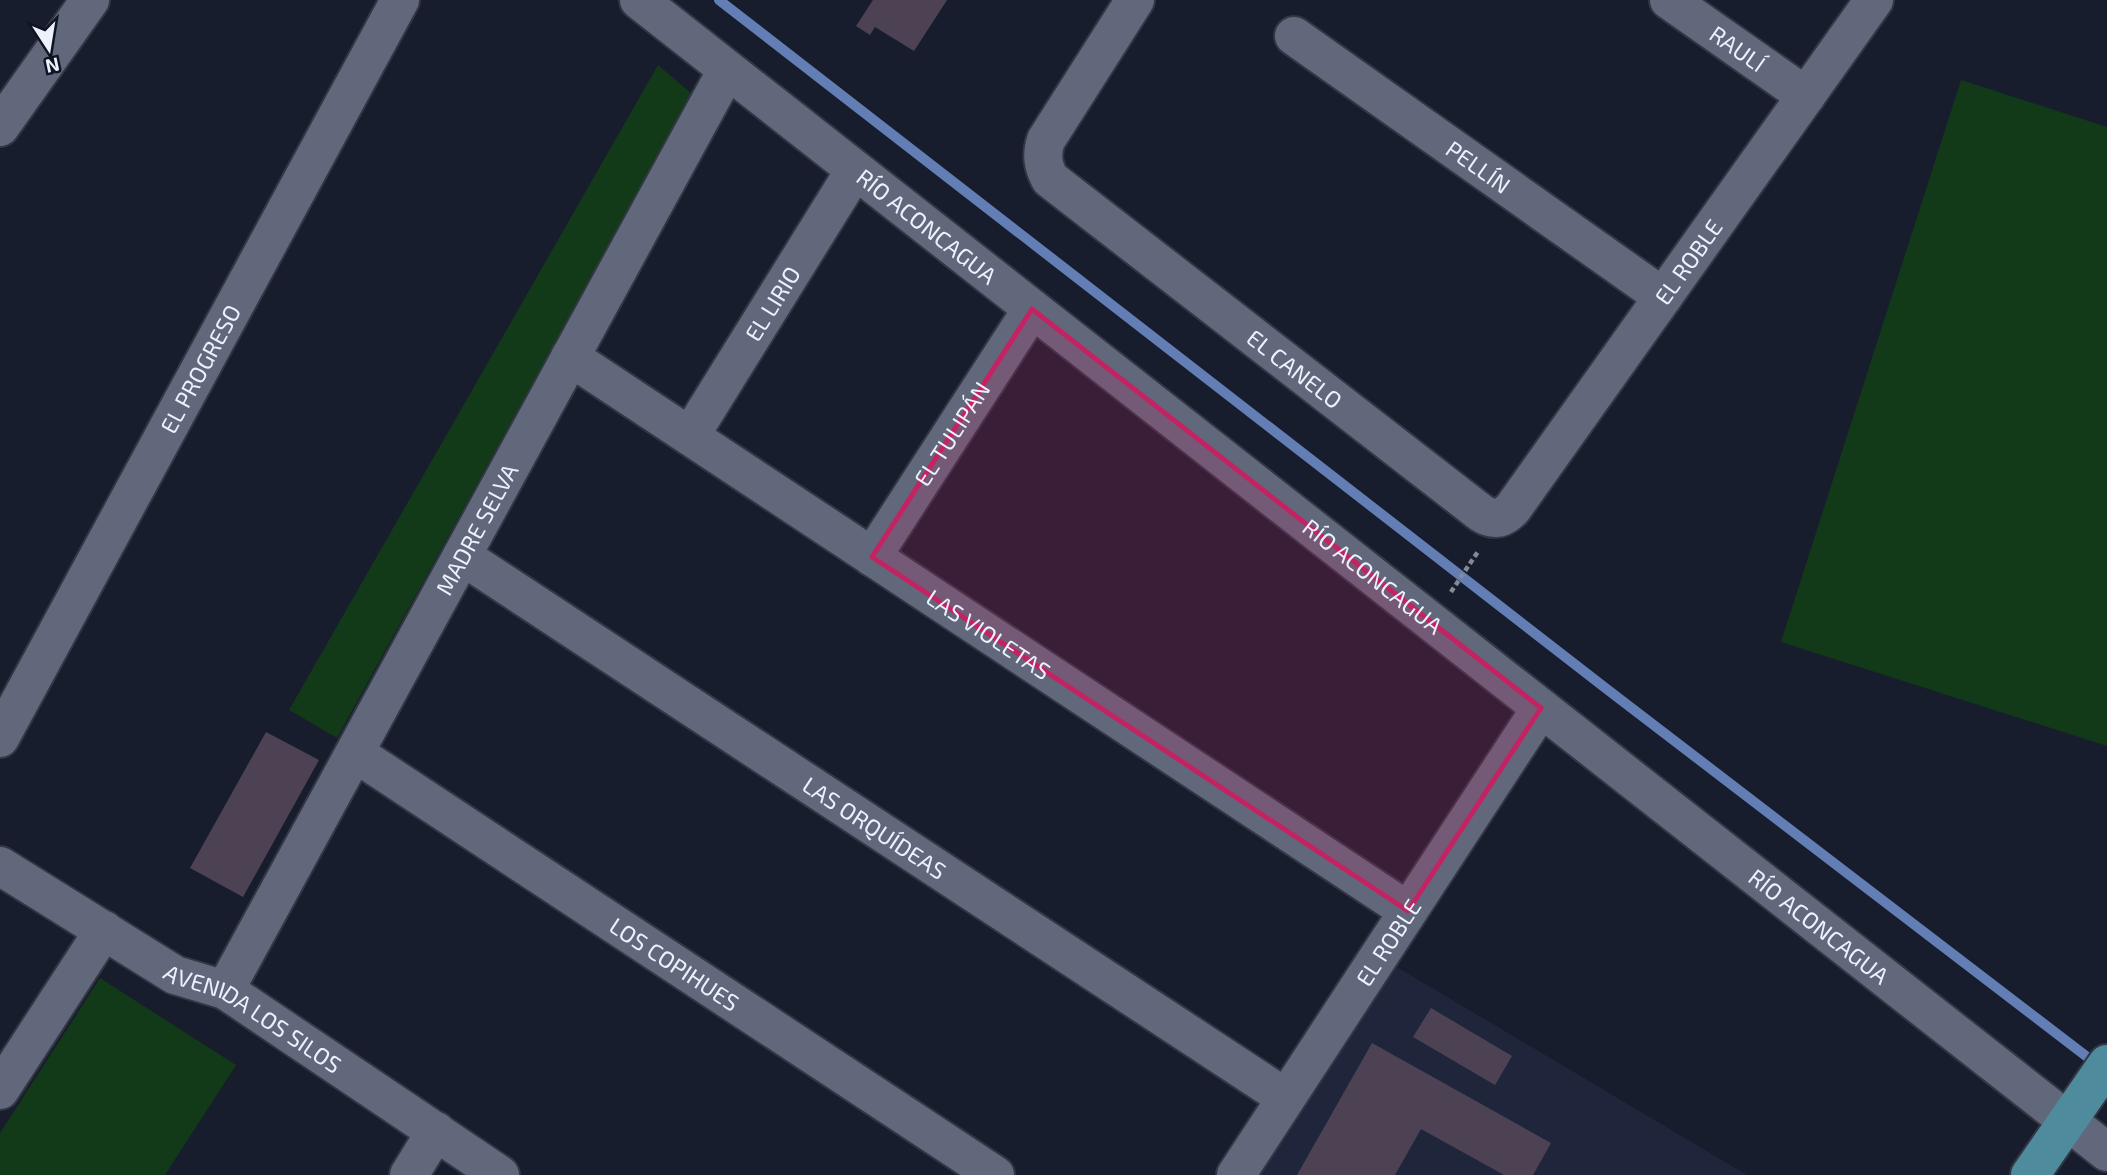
<svg xmlns="http://www.w3.org/2000/svg" width="2107" height="1175" viewBox="0 0 2107 1175" font-family="'Exo 2',sans-serif">
<style>
.built{fill:#1f263c}
.green{fill:#123918}
.lines{fill:none;stroke-linecap:round;stroke-linejoin:round}
.stream{stroke:#627eb4;stroke-width:10}
.building{fill:#4d4254}
.minor-casing{stroke:#333643;stroke-width:42}
.major-casing{stroke:#333643;stroke-width:42}
.path{stroke:#858a97;stroke-width:4.5;stroke-dasharray:5 3.5;stroke-linecap:butt}
.minor{stroke:#61687b;stroke-width:38}
.major{stroke:#4e8b9d;stroke-width:38}
.marked{fill:#c42363;fill-opacity:0.2;stroke:#c42363;stroke-width:5;stroke-linejoin:round}
.labels{text-anchor:middle;dominant-baseline:central;stroke-width:7;stroke-linejoin:round;paint-order:stroke}
.street-label{font-size:23px;fill:#edf1fd;stroke:#0f1423}
</style>
<rect width="100%" height="100%" fill="#181d2d"/>
<!-- built -->
<path class="built" d="M1390,963L1747,1175H1261Z"/>
<!-- green -->
<path class="green" d="M658,65L692,94L337,738L289,710Z
M1961,80L2107,127V746L1781,642Z
M100,978L236,1065L165,1175H0V1133Z"/>
<g class="lines">
<!-- stream -->
<path class="stream" d="M719,0L1608,690L2099,1066"/>
</g>
<!-- building -->
<path class="building" d="M873,0H947L914,51L875,27L870,35L856,26Z
M266,732L319,760L243,897L190,868Z
M1431,1008L1512,1056L1495,1085L1413,1037Z
M1372,1043L1551,1143L1533,1175H1504L1421,1129L1395,1175H1297Z"/>
<g class="lines">
<defs>
<g id="minor">
<path id="s1" d="M639,0L2107,1152"/>
<path id="s2" d="M1135,0L1046,140C1041,155 1043,166 1050,179L1481,513C1494,521 1503,519 1513,508L1874,0"/>
<path id="s3" d="M1669,0L1806,96"/>
<path id="s4" d="M1294,36L1663,297"/>
<path d="M0,127L90,0"/>
<path id="s5" d="M570,357L1408,911"/>
<path id="s6" d="M690,436L855,170"/>
<path id="s7" d="M462,556L1286,1098"/>
<path id="s8" d="M872,557L1032,309"/>
<path id="s9" d="M0,738L400,0"/>
<path id="s10" d="M355,753L995,1175"/>
<path id="s11" d="M0,866L175,975L225,990L500,1175"/>
<path id="s12" d="M225,990L727,70"/>
<path d="M0,1090L104,930"/>
<path d="M409,1175L436,1131"/>
<path id="s13" d="M1236,1175L1541,708"/>
</g>
<path id="major" d="M2030,1175L2107,1064"/>
</defs>
<!-- minor casing -->
<use href="#minor" class="minor-casing"/>
<!-- major casing -->
<use href="#major" class="major-casing"/>
<!-- path -->
<path class="path" d="M1451,592L1479,550"/>
<!-- minor -->
<use href="#minor" class="minor"/>
<!-- major -->
<use href="#major" class="major"/>
</g>
<!-- marked area -->
<path class="marked" d="M1032,309L1541,708L1408,911L872,557Z"/>
<g class="labels">
<!-- street labels -->
<g class="street-label">
<text stroke="none"><textPath href="#s3" startOffset="84">RAULÍ</textPath></text>
<text stroke="none"><textPath href="#s4" startOffset="226">PELLÍN</textPath></text>
<text stroke="none"><textPath href="#s1" startOffset="366">RÍO ACONCAGUA</textPath></text>
<text stroke="none"><textPath href="#s2" startOffset="1090">EL ROBLE</textPath></text>
<text stroke="none"><textPath href="#s6" startOffset="156">EL LIRIO</textPath></text>
<text stroke="none"><textPath href="#s9" startOffset="420">EL PROGRESO</textPath></text>
<text stroke="none"><textPath href="#s2" startOffset="516">EL CANELO</textPath></text>
<text stroke="none"><textPath href="#s8" startOffset="147">EL TULIPÁN</textPath></text>
<text stroke="none"><textPath href="#s12" startOffset="525">MADRE SELVA</textPath></text>
<text stroke="none"><textPath href="#s1" startOffset="933">RÍO ACONCAGUA</textPath></text>
<text stroke="none"><textPath href="#s5" startOffset="502">LAS VIOLETAS</textPath></text>
<text stroke="none"><textPath href="#s7" startOffset="494">LAS ORQUÍDEAS</textPath></text>
<text stroke="none"><textPath href="#s1" startOffset="1500">RÍO ACONCAGUA</textPath></text>
<text stroke="none"><textPath href="#s13" startOffset="278">EL ROBLE</textPath></text>
<text stroke="none"><textPath href="#s10" startOffset="383">LOS COPIHUES</textPath></text>
<text stroke="none"><textPath href="#s11" startOffset="296">AVENIDA LOS SILOS</textPath></text>
</g>
</g>
<!-- north arrow -->
<g transform="translate(49 49) rotate(168)" stroke="#0f1423" stroke-width="5" paint-order="stroke">
<path d="M0-5L12 26L0 18L-12 26Z" fill="#edf1fd"/>
<text y="-10" font-size="19" font-weight="bold" text-anchor="middle" fill="#edf1fd">N</text>
</g>
</svg>
